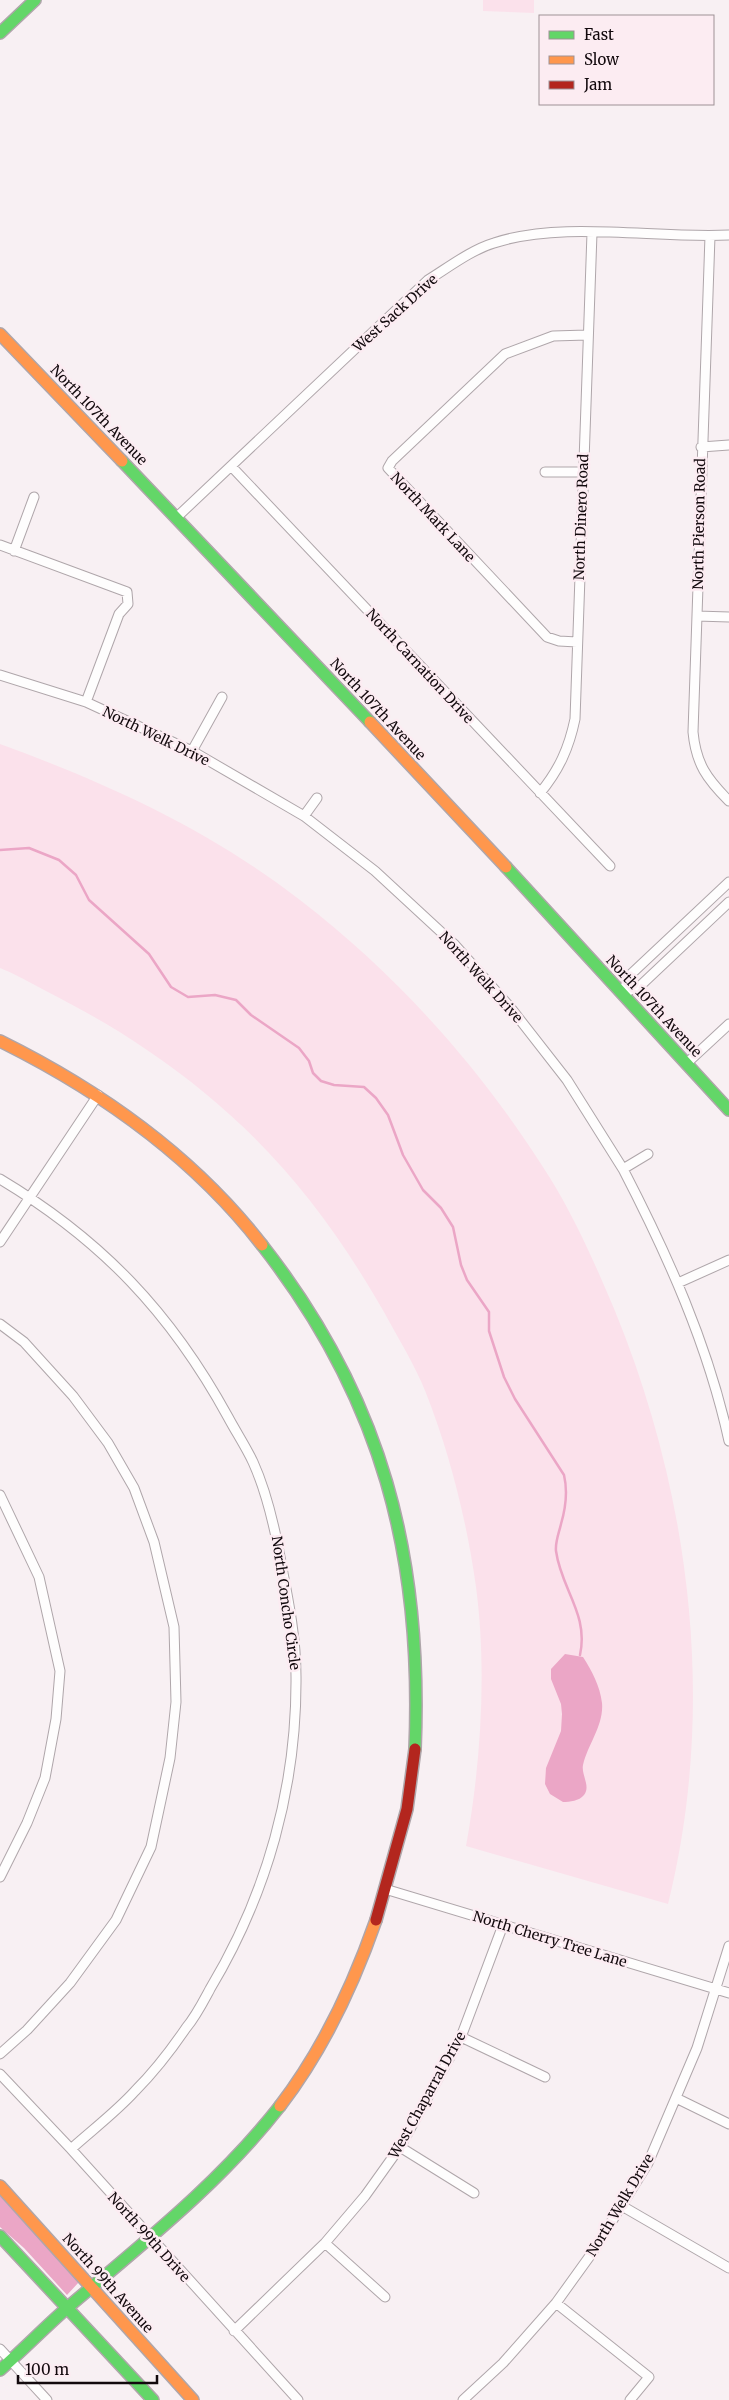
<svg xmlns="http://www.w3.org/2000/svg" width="729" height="2400" viewBox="0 0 729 2400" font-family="Merriweather,serif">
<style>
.green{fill:#fbe1eb}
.water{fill:#eba6c6}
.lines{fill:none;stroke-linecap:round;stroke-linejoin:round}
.stream{stroke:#eba6c6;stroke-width:2.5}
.street-casing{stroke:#afa6aa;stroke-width:11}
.fast-casing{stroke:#afa6aa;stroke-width:14}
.slow-casing{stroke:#afa6aa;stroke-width:14}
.jam-casing{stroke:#afa6aa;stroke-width:14}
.street{stroke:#fefdfd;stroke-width:9}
.fast{stroke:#63d668;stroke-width:11}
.slow{stroke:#ff974d;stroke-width:11}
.jam{stroke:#b3261e;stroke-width:11}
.labels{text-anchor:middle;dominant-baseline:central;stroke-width:5;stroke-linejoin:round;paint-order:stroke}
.street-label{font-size:14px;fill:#12090d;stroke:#fcecf2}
</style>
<rect width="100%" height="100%" fill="#f8f0f3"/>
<!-- green -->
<path class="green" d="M483,0H534V13L483,11Z
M0,744C107,783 210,830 300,900C400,977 484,1072 550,1178C576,1220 596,1266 615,1311C691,1497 717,1707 668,1904L466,1846C481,1764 487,1669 476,1587C467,1522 450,1454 426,1393C415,1365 398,1338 384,1312C321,1202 252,1121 147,1050C114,1027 79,1008 44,990C29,982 15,974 0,968Z"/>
<!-- water -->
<path class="water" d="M565,1654L583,1657C592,1671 600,1686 602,1703C604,1725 588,1744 583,1765C581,1775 591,1786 584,1795C579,1801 570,1802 563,1802L550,1794L545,1784L546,1768L561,1731L562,1714L561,1704L551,1679V1669Z
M0,2196L79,2282L67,2295L24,2248L0,2227Z"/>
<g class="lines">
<!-- stream -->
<path class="stream" d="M0,850L29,848L59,860L76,875L89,900L149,954L171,987L188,997L215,995L236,1000L251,1015L299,1048L309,1061L313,1073L321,1081L334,1085L364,1087L376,1098L388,1115L403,1155L423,1190L441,1208L453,1227L461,1265L467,1280L489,1312V1331L504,1377L515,1399L564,1475C568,1492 566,1507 561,1524C559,1533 555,1542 556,1551C561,1589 589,1614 580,1655"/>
<defs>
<path id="street" d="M710,236L693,732C696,764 707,779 729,801
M701,447L729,445
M231,466L610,866
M545,472H583
M177,517L428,280C449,267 471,250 494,243C563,220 656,239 729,235
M0,545L127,592L128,604L119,614L86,702
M14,551L34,497
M697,616L729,617
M577,642L559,641L547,637L388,468L392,461L505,354L553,336L587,335
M0,675L86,702L192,751L304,816L375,871L454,944L510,1007L567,1080L623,1169L648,1154
M192,751L222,697
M540,793C559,770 569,748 575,719L592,233
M304,816L317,798
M623,993L629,976L729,882
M623,993L640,986L729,902
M687,1063L729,1024
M623,1169C668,1256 708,1345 729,1441
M0,1179C102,1240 171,1313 228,1417C236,1432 246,1447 253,1462C268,1495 276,1533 282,1568C289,1603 296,1640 296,1676C297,1787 267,1894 210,1989C203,2002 196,2016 186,2028C171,2050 154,2072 135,2091C116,2112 92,2130 71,2149
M0,1242L98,1095
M678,1283L729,1260
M0,1324L24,1342L73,1396L108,1443L134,1488L154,1542L174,1627L176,1702L170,1758L151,1847L116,1920L70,1983L27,2030L0,2054
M0,1495L39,1577L60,1671L56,1719L45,1778L27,1823L0,1877
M385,1889L729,1993
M461,2037L545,2077
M0,2074L71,2149L298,2400
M676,2098L729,2124
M400,2147L474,2193
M622,2206L729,2268
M325,2243L385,2297
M556,2303L649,2377L630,2400
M234,2331L325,2243L365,2196L400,2147L461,2037L503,1925
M0,2349L47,2400
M463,2400L503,2363L556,2303L592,2253L648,2163L697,2048L729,1946"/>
<path id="fast" d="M0,33L35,0
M122,461L370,722
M506,867L729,1110
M262,1245C382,1398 423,1556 415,1749
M0,2236L153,2400
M0,2370C23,2350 44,2328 67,2308C142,2244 219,2184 280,2106"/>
<path id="slow" d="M0,334L122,461
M370,722L506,867
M0,1041C101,1091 193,1156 262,1245
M280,2106C323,2050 353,1986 376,1920
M0,2186L193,2400"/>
<path id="jam" d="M376,1920L407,1809L415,1749"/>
</defs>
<!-- street casing -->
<use href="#street" class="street-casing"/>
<!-- fast casing -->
<use href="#fast" class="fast-casing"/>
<!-- slow casing -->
<use href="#slow" class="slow-casing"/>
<!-- jam casing -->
<use href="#jam" class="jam-casing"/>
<!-- street -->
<use href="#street" class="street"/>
<!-- fast -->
<use href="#fast" class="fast"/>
<!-- slow -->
<use href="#slow" class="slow"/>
<!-- jam -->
<use href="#jam" class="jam"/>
</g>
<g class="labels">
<!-- street labels -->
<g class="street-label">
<text transform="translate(395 313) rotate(-42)">West Sack Drive</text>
<text transform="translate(99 415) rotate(46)">North 107th Avenue</text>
<text transform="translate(433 517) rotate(47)">North Mark Lane</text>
<text transform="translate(581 517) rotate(-88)">North Dinero Road</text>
<text transform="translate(699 524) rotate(-89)">North Pierson Road</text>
<text transform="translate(420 666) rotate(47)">North Carnation Drive</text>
<text transform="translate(378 709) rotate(47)">North 107th Avenue</text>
<text transform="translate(156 736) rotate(26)">North Welk Drive</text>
<text transform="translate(481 977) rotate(48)">North Welk Drive</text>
<text transform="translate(654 1006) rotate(47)">North 107th Avenue</text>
<text transform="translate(286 1603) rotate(82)">North Concho Circle</text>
<text transform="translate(550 1939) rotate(17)">North Cherry Tree Lane</text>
<text transform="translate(427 2095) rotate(-61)">West Chaparral Drive</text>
<text transform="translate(620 2205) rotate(-59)">North Welk Drive</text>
<text transform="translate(149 2237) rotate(48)">North 99th Drive</text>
<text transform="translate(108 2283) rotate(48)">North 99th Avenue</text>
</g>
</g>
<!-- legend -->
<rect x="539" y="15" width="175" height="90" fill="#fcecf2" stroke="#9e9196"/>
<rect x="549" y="31" width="25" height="8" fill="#63d668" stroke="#9e9196"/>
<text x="584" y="40" font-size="15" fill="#12090d">Fast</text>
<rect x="549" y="56" width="25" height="8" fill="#ff974d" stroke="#9e9196"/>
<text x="584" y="65" font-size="15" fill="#12090d">Slow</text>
<rect x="549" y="81" width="25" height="8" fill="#b3261e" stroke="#9e9196"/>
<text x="584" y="90" font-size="15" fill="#12090d">Jam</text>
<!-- scale -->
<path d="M18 2375v8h139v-8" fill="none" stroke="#12090d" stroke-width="2.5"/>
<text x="25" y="2375" font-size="15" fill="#12090d" stroke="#fcecf2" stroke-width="4" paint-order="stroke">100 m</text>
</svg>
